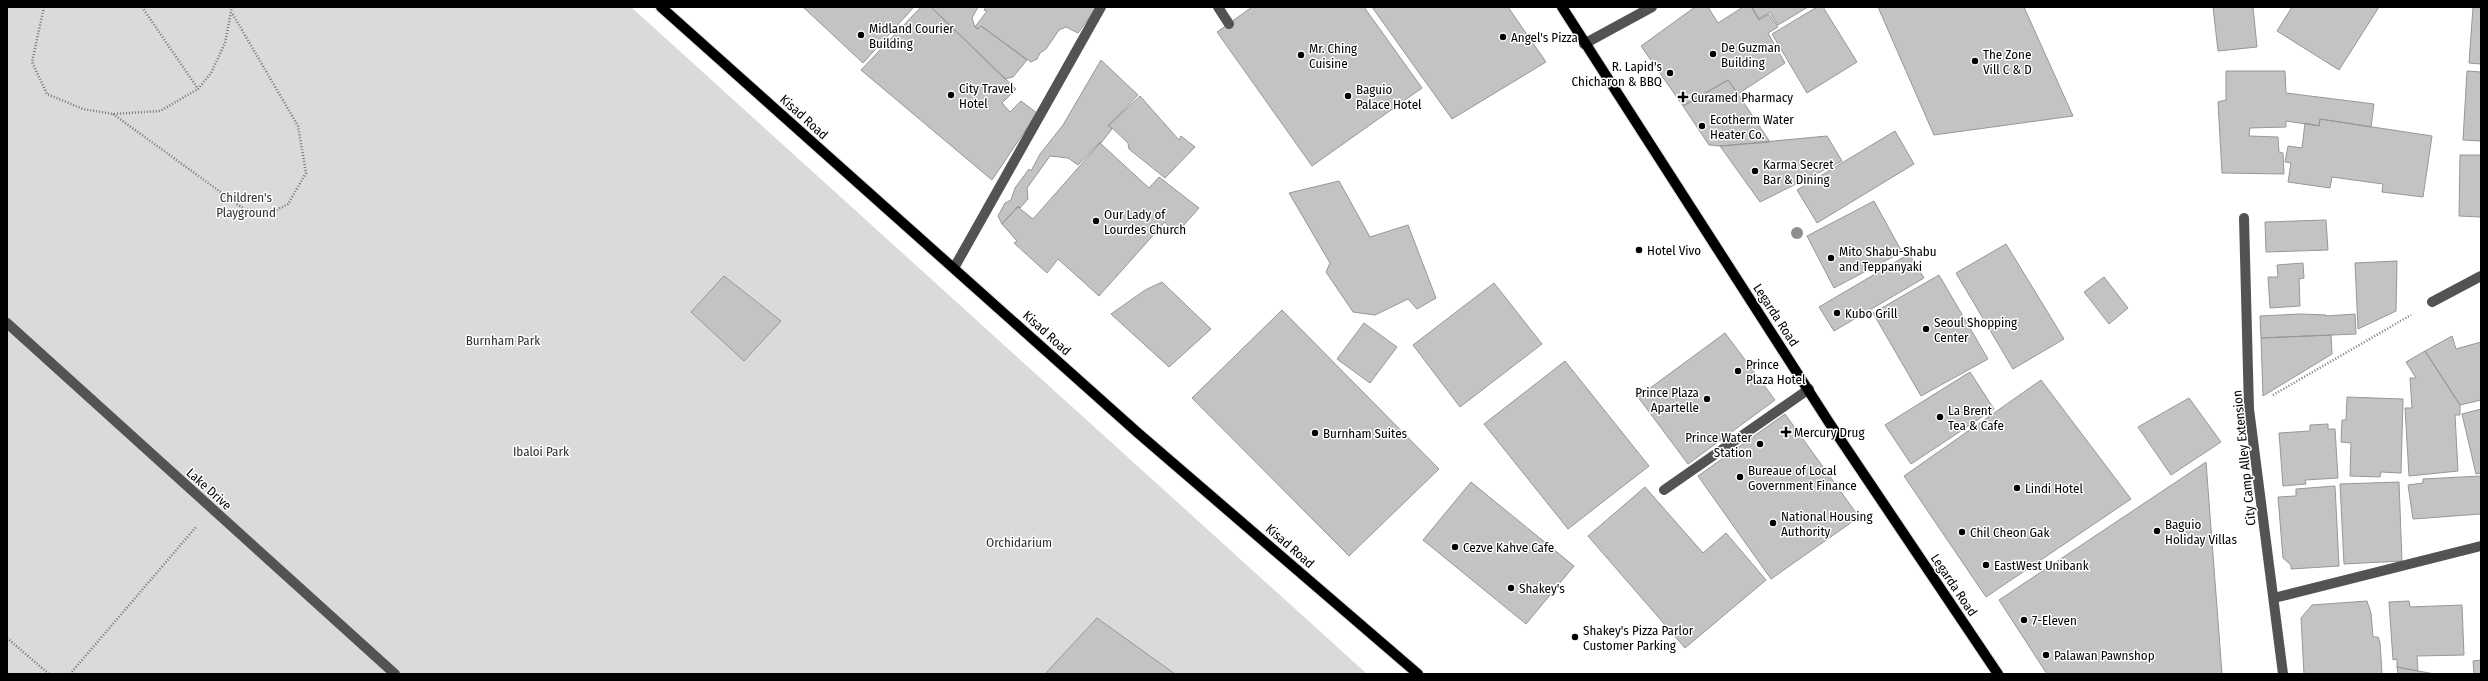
<svg xmlns="http://www.w3.org/2000/svg" width="2488" height="681" viewBox="0 0 2488 681" font-family="'Fira Sans Condensed',sans-serif">
<style>
.green{fill:#dadada}
.building{fill:#c3c3c3;stroke:#979797}
.lines{fill:none;stroke-linecap:round;stroke-linejoin:round}
.major-casing{stroke:#dbdbdb;stroke-width:12}
.path{stroke:#757575;stroke-width:2.5;stroke-dasharray:1 2;stroke-linecap:butt}
.minor{stroke:#535353;stroke-width:10}
.major{stroke:#000;stroke-width:10}
.tree{fill:#8e8e8e}
.poi-dot{fill:#000;stroke:#fff;stroke-width:1.5}
.labels{text-anchor:middle;dominant-baseline:central;stroke-width:3;stroke-linejoin:round;paint-order:stroke}
.poi-label{font-size:13px;fill:#000;stroke:#fff;text-anchor:start}
.street-label{font-size:13px;fill:#000;stroke:#fff}
.park-label{font-size:13px;fill:#313131;stroke:#fff}
</style>
<rect width="100%" height="100%" fill="#fff"/>
<!-- green -->
<path class="green" d="M7,7H631L1367,674H7Z"/>
<!-- building -->
<path class="building" d="M803,7H914L863,63Z
M921,7H931L1016,89L1002,103L1010,112L1021,101L1037,113L992,180L861,70Z
M931,7H978L972,18L975,27L978,29L981,26L1027,60L1013,77L1005,79Z
M986,7H1097L1078,33L1066,27L1059,30L1046,49L1040,53L1037,59L1031,62L981,26L978,29L975,27L987,11L984,10Z
M1252,7H1364L1422,88L1312,166L1217,32Z
M1372,7H1508L1546,62L1452,119Z
M1695,7H1708L1718,23L1743,7H1751L1759,20L1769,14L1778,27L1768,33L1785,63L1738,94L1728,80L1683,106L1641,46Z
M1752,7H1808L1778,25L1770,12L1759,19Z
M1817,7H1823L1857,62L1807,93L1772,34Z
M1878,7H2024L2073,116L1934,135Z
M2213,7H2253L2257,47L2218,51Z
M2292,7H2379L2339,70L2277,31Z
M2473,7H2481V64L2469,63Z
M1101,60L1138,95L1108,126L1112,129L1101,143L1100,142L1078,165L1068,158L1050,156L1027,188L1028,199L1020,208L1018,206L1002,224L998,216L1005,203L1011,200L1015,188L1029,169L1031,171L1040,154L1063,125Z
M2226,71H2285L2286,93L2374,104L2371,127L2320,119L2319,126L2286,121V127L2250,128L2249,136L2278,137L2279,152L2283,153L2284,174L2222,173L2218,102L2226,100Z
M2467,71L2481,72V141L2463,140Z
M1728,80L1738,94L1770,142L1720,146L1709,145L1683,106Z
M1140,96L1179,140L1181,136L1195,147L1165,178L1129,149L1128,143L1109,125Z
M2320,119L2432,136L2423,197L2382,192L2383,184L2332,177L2330,188L2288,182L2291,163L2285,162L2288,146L2302,148L2305,123L2319,126Z
M1895,131L1914,164L1817,223L1797,190Z
M1827,136L1842,161L1760,202L1720,146Z
M1100,143L1149,188L1159,177L1199,208L1175,235L1165,222L1099,296L1058,259L1047,273L1014,243L1017,241L1002,224L1018,207L1033,219Z
M2460,155H2481V217L2459,216Z
M1339,181L1370,237L1408,225L1436,298L1417,309L1408,299L1375,315L1353,312L1326,272L1330,263L1289,193Z
M1874,201L1902,252L1834,288L1807,236Z
M2326,220L2328,250L2266,252L2265,222Z
M2006,244L2064,339L2013,369L1956,273Z
M1909,254L1924,278L1834,331L1819,307Z
M2397,261L2396,311L2358,329L2355,263Z
M2303,263L2304,278L2299,279L2300,306L2270,308L2268,277H2278L2277,265Z
M1939,275L1988,359L1921,396L1873,313Z
M724,276L781,321L744,361L691,312Z
M2104,277L2128,308L2109,324L2084,292Z
M1162,282L1211,329L1169,367L1111,314L1145,290Z
M1494,283L1542,344L1460,407L1413,345Z
M1282,310L1439,469L1349,556L1192,398Z
M2301,314L2326,315V316L2355,314L2356,334L2261,338L2260,316Z
M1364,323L1397,347L1370,383L1337,359Z
M1725,333L1775,400L1688,464L1638,397Z
M2331,335L2332,354L2263,396L2261,338Z
M2452,336L2456,349L2481,342V400L2460,405L2425,351Z
M2425,351L2460,405V415H2455L2458,471L2409,476L2405,408H2412L2410,378H2416L2406,362Z
M1565,361L1649,466L1568,529L1484,424Z
M1970,372L1994,409L1911,464L1885,425Z
M2041,380L2131,499L1986,597L1904,476Z
M2347,397L2403,399L2401,473L2381,472L2380,477L2350,476L2351,443L2341,442L2342,420H2346Z
M2189,398L2221,442L2171,475L2138,427Z
M2481,409V473L2476,474L2462,414Z
M1785,414L1859,517L1771,579L1698,476Z
M2328,424V429H2335L2338,478L2305,480L2306,484L2283,486L2279,433L2310,431V425Z
M2206,462L2222,674H2047L1999,600Z
M2481,476V514L2413,519L2408,485L2423,483V479Z
M1471,482L1574,566L1526,624L1423,540Z
M2399,482L2402,561L2344,564L2340,484Z
M2335,486L2339,566L2291,569V565L2283,558L2278,497L2296,496V489Z
M1645,487L1703,553L1726,533L1766,580L1685,648L1588,536Z
M2367,601L2371,613L2373,637H2378L2380,642L2382,674H2304L2301,618L2312,605Z
M2409,601L2410,607L2462,605L2464,655L2417,656L2418,671L2397,667V659L2393,660L2389,602Z
M1097,618L1175,674H1045Z
M2481,660V674H2474L2473,661Z
M2397,667L2418,671L2435,674H2398Z"/>
<g class="lines">
<defs>
<path id="major" d="M661,7L1138,433L1418,674
M1562,7L1830,424L1998,674"/>
</defs>
<!-- major casing -->
<use href="#major" class="major-casing"/>
<!-- path -->
<path class="path" d="M44,7L32,62L47,94L83,109L113,114L160,111L198,89L211,73L225,43L232,7
M142,7L198,89
M113,114L244,209L273,212L288,204L306,173L298,126L232,13
M2273,395L2411,315
M7,638L49,674
M70,674L196,527"/>
<!-- minor -->
<path class="minor" d="M1218,7L1229,24
M1584,44L1652,7
M2244,218L2249,409L2283,674
M954,268L1101,7
M2432,302L2481,276
M7,323L395,674
M1664,490L1809,389
M2274,598L2481,546"/>
<!-- major -->
<use href="#major" class="major"/>
</g>
<!-- trees -->
<circle class="tree" cx="1797" cy="233" r="6"/>
<!-- markers -->
<g class="poi-dot">
<circle cx="861" cy="35" r="4"/>
<circle cx="1503" cy="37" r="4"/>
<circle cx="1713" cy="54" r="4"/>
<circle cx="1301" cy="55" r="4"/>
<circle cx="1975" cy="61" r="4"/>
<circle cx="1670" cy="73" r="4"/>
<circle cx="951" cy="95" r="4"/>
<circle cx="1348" cy="96" r="4"/>
<path d="M1681 91h4v4h4v4h-4v4h-4v-4h-4v-4h4z"/>
<circle cx="1702" cy="126" r="4"/>
<circle cx="1755" cy="171" r="4"/>
<circle cx="1096" cy="221" r="4"/>
<circle cx="1639" cy="250" r="4"/>
<circle cx="1831" cy="258" r="4"/>
<circle cx="1837" cy="313" r="4"/>
<circle cx="1926" cy="329" r="4"/>
<circle cx="1738" cy="371" r="4"/>
<circle cx="1707" cy="399" r="4"/>
<circle cx="1940" cy="417" r="4"/>
<path d="M1784 426h4v4h4v4h-4v4h-4v-4h-4v-4h4z"/>
<circle cx="1315" cy="433" r="4"/>
<circle cx="1760" cy="444" r="4"/>
<circle cx="1740" cy="477" r="4"/>
<circle cx="2017" cy="488" r="4"/>
<circle cx="1773" cy="523" r="4"/>
<circle cx="2157" cy="531" r="4"/>
<circle cx="1962" cy="532" r="4"/>
<circle cx="1455" cy="547" r="4"/>
<circle cx="1986" cy="565" r="4"/>
<circle cx="1511" cy="588" r="4"/>
<circle cx="2024" cy="620" r="4"/>
<circle cx="1575" cy="637" r="4"/>
<circle cx="2046" cy="655" r="4"/>
</g>
<g class="labels">
<!-- poi labels -->
<g class="poi-label">
<text x="869" y="28">Midland Courier<tspan x="869" dy="15">Building</tspan></text>
<text x="1511" y="37">Angel's Pizza</text>
<text x="1721" y="47">De Guzman<tspan x="1721" dy="15">Building</tspan></text>
<text x="1309" y="48">Mr. Ching<tspan x="1309" dy="15">Cuisine</tspan></text>
<text x="1983" y="54">The Zone<tspan x="1983" dy="15">Vill C &amp; D</tspan></text>
<text x="1662" y="66" text-anchor="end">R. Lapid's<tspan x="1662" dy="15">Chicharon &amp; BBQ</tspan></text>
<text x="959" y="88">City Travel<tspan x="959" dy="15">Hotel</tspan></text>
<text x="1356" y="89">Baguio<tspan x="1356" dy="15">Palace Hotel</tspan></text>
<text x="1691" y="97">Curamed Pharmacy</text>
<text x="1710" y="119">Ecotherm Water<tspan x="1710" dy="15">Heater Co.</tspan></text>
<text x="1763" y="164">Karma Secret<tspan x="1763" dy="15">Bar &amp; Dining</tspan></text>
<text x="1104" y="214">Our Lady of<tspan x="1104" dy="15">Lourdes Church</tspan></text>
<text x="1647" y="250">Hotel Vivo</text>
<text x="1839" y="251">Mito Shabu-Shabu<tspan x="1839" dy="15">and Teppanyaki</tspan></text>
<text x="1845" y="313">Kubo Grill</text>
<text x="1934" y="322">Seoul Shopping<tspan x="1934" dy="15">Center</tspan></text>
<text x="1746" y="364">Prince<tspan x="1746" dy="15">Plaza Hotel</tspan></text>
<text x="1699" y="392" text-anchor="end">Prince Plaza<tspan x="1699" dy="15">Apartelle</tspan></text>
<text x="1948" y="410">La Brent<tspan x="1948" dy="15">Tea &amp; Cafe</tspan></text>
<text x="1794" y="432">Mercury Drug</text>
<text x="1323" y="433">Burnham Suites</text>
<text x="1752" y="437" text-anchor="end">Prince Water<tspan x="1752" dy="15">Station</tspan></text>
<text x="1748" y="470">Bureaue of Local<tspan x="1748" dy="15">Government Finance</tspan></text>
<text x="2025" y="488">Lindi Hotel</text>
<text x="1781" y="516">National Housing<tspan x="1781" dy="15">Authority</tspan></text>
<text x="2165" y="524">Baguio<tspan x="2165" dy="15">Holiday Villas</tspan></text>
<text x="1970" y="532">Chil Cheon Gak</text>
<text x="1463" y="547">Cezve Kahve Cafe</text>
<text x="1994" y="565">EastWest Unibank</text>
<text x="1519" y="588">Shakey's</text>
<text x="2032" y="620">7-Eleven</text>
<text x="1583" y="630">Shakey's Pizza Parlor<tspan x="1583" dy="15">Customer Parking</tspan></text>
<text x="2054" y="655">Palawan Pawnshop</text>
</g>
<!-- street labels -->
<g class="street-label">
<text transform="translate(804 117) rotate(42)">Kisad Road</text>
<text transform="translate(1776 315) rotate(57)">Legarda Road</text>
<text transform="translate(1047 333) rotate(42)">Kisad Road</text>
<text transform="translate(2244 458) rotate(-96)">City Camp Alley Extension</text>
<text transform="translate(209 489) rotate(42)">Lake Drive</text>
<text transform="translate(1290 546) rotate(41)">Kisad Road</text>
<text transform="translate(1954 585) rotate(56)">Legarda Road</text>
</g>
<!-- park labels -->
<g class="park-label">
<text x="246" y="197">Children's<tspan x="246" dy="15">Playground</tspan></text>
<text x="503" y="340">Burnham Park</text>
<text x="541" y="451">Ibaloi Park</text>
<text x="1019" y="542">Orchidarium</text>
</g>
</g>
<!-- border -->
<rect width="2488" height="681" fill="none" stroke="#000000" stroke-width="16"/>
</svg>
